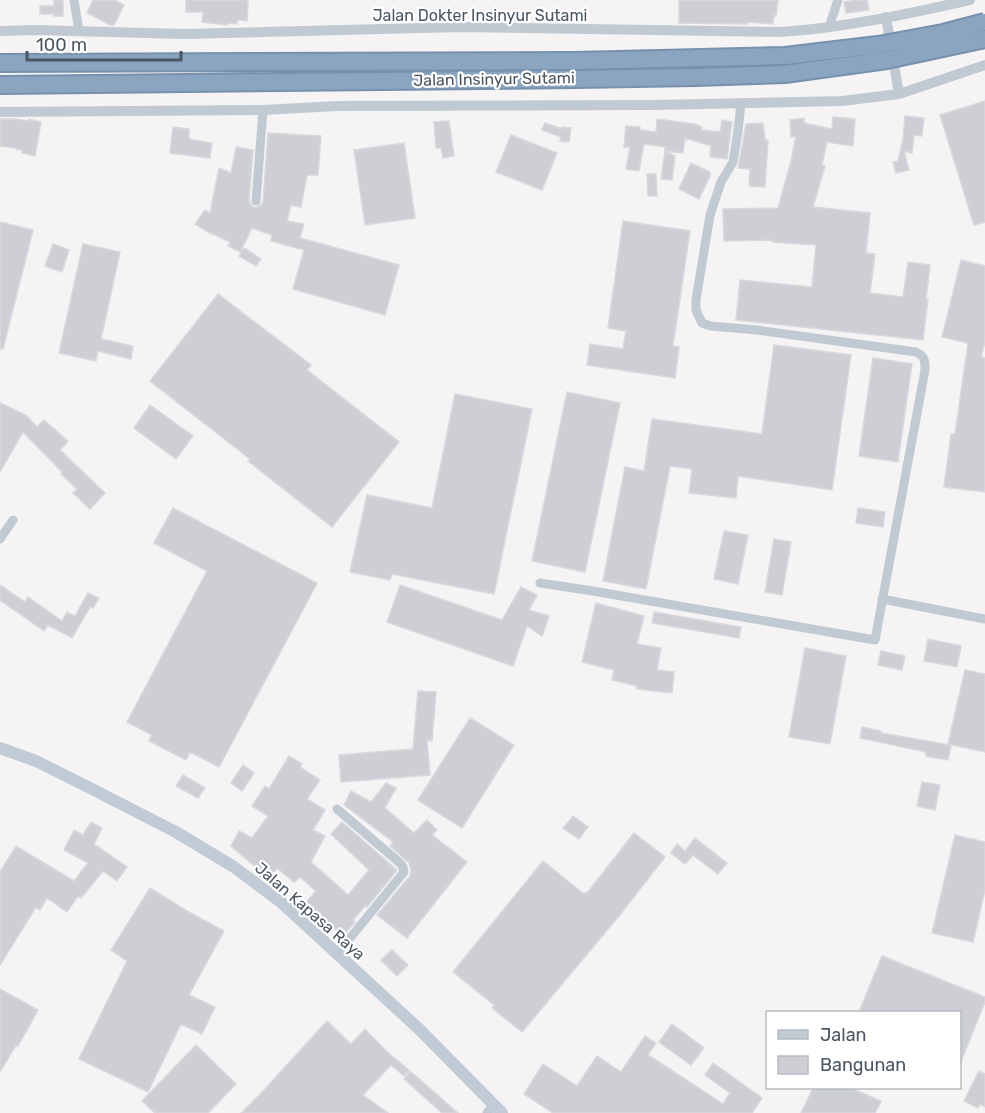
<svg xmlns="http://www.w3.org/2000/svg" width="985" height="1113" viewBox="0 0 985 1113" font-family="Rubik,sans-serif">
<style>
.building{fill:#cdcfd5;stroke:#d7d9de;stroke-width:1.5}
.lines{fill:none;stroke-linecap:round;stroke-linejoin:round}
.motorway-casing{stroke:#7690ad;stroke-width:20}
.minor{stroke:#c1cad2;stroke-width:9}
.tertiary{stroke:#c1cad2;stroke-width:10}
.secondary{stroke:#c1cbd6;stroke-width:12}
.motorway{stroke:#8ba5c1;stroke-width:16}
.motorway-bridge-casing{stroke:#7690ad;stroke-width:20;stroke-linecap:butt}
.motorway-bridge{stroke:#8ba5c1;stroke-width:16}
.labels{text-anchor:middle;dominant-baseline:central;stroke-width:4.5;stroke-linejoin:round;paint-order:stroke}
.street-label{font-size:16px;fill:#4a5661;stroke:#fff}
</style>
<rect width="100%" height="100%" fill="#f5f3f3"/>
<!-- building -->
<path class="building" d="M54,0H63V16H54V14H40V6H54Z
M93,0H115L124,5L114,25H110L87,13Z
M186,0H248L247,21L238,20L237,24L228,23L227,25L202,22L203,12H186Z
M679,0H778L776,16L774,15L773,24L748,22V24L679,23Z
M856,0H867L869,10L846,13L844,2Z
M985,101V222L974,225L940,115Z
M905,116L924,118L922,136L914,135L912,153L904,151L909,170L896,173L893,162L898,161L903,139Z
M833,117L855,119L853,146L827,142L822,165L825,166L813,207L870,213L866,253L875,254L870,293L903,297L908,262L930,265L926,299H928L923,340L736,320L740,280L812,287L816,245L772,242V240L724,241L723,209L778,208L791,161L796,136L791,137L790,120L804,118V123L832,129Z
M0,119H15L28,121L29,119L41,122L35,156L22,153V150L16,149V148L0,146Z
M657,119L694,124L702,127L701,130L720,132L722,120L732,122L727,159L710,157L711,146L685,138L683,153L665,151V147L644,144L639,171L626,169L630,147H624L626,126L640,127V130L656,132Z
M449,121L454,156L443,158L441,148H436L434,122Z
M545,123L562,129V127L571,128L569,142L560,141L561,137L542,130Z
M763,123L765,140H768L765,187L749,186L750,169L738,168L746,124Z
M173,127L189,129V139L212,143L210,158L170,153Z
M268,133L321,136L318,175H307L301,207L291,205L287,221L304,224L300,238L399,265L385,315L293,289L304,250L271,241L272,235L252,228L240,252L228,246L230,242L211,233V234L195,224L205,210L210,213L219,168L231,173L236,147L253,150L249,201L252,206L255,208L261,205L263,202Z
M511,135L557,153L542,190L496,172Z
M404,143L415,218L365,225L354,150Z
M665,151L675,156L672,180L661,179Z
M691,163L710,172V176L699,199L679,189Z
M647,174H656L657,196H648Z
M623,221L690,231L673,346L679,347L675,378L587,365L590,344L623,349L626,331L608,328Z
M0,222L33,230L3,349H0Z
M53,244L69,250L62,272L45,266Z
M83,244L120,252L101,339L133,346L131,359L98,351L96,361L59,353Z
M244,248L261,259L256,266L239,256Z
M961,260L985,266V342L981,357L985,358V492L944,487L951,434H955L968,343L942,337Z
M218,294L311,365L307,370L399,442L332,527L248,461L250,459L150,381Z
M774,345L851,355L832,490L738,476L736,498L689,493L692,469L670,466L646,589L603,581L625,467L644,471L652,419L762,434Z
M873,358L912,364L898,462L859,456Z
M567,392L620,403L585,572L532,561Z
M455,394L532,409L494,594L392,574L390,580L350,572L367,495L432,508Z
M0,403L26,415L37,427L44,420L68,441L60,450L105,493L90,509L73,493L77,489L61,474L62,472L23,432L0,472Z
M150,405L193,436L176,459L134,428Z
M173,508L317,583L219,767L190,752L186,760L149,741L152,735L127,722L207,571L154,543Z
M858,508L885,512L883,527L856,523Z
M724,531L748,535L738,584L714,579Z
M774,539L791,542L782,595L765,592Z
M0,585L25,602L28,597L62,621L67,612L75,616L88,593L99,598L93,608L90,607L72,638L48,625L44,631L0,600Z
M400,585L502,620L521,587L537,595L529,610L549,616L542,636L527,626L513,666L387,622Z
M596,603L644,616L637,644L661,648L657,670L674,672L672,693L637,689V686L612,680L614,670L582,662Z
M654,612L741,627L739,638L652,623Z
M928,639L961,646L957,667L924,661Z
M805,648L846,656L830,744L789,737Z
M881,651L905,656L902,670L878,665Z
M965,670L985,674V752L948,744Z
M418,691L436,692L432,741L427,740L430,775L341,782L339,755L413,749Z
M470,718L514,745L462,828L418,800Z
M862,727L881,731V733L951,745L948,760L926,756V752L860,738Z
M289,756L302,764L300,767L320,780L307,799L325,810L313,830L325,836L311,862L348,895L369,870L331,834L342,822L397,870L367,907L365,906L353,920L355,922L343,936L324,919L318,925L300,909L316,891L300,877L294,882L277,868L267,882L254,872L257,868L231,846L239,831L252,838L268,816L252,806L265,786L269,789Z
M243,765L254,773L242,791L231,783Z
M183,775L205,788L198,798L176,786Z
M922,782L940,785L935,810L917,806Z
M386,783L396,788L385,808L414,833L427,820L437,830L432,835L467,862L407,938L377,915L410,876L411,871L409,863L390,846L393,842L344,805L351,791L371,802Z
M573,816L588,827L579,839L563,828Z
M91,822L102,828L94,844L127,867L117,881L103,871L81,898L78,896L67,912L47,898L40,910L36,907L0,965V872L16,846L74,881L88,863L64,850L74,830L83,835Z
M634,833L665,857L619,916L522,1032L492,1008L494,1005L453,972L543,861L584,894L586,892L587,893Z
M955,835L985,842V890L973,942L932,933Z
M695,838L727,863L718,874L693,855L685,864L671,853L677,844L685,851Z
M150,888L187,911L224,931L189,995L215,1007L202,1034L181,1024L148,1092L79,1059L127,961L111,950Z
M392,950L408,965L397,976L381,960Z
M882,956L985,997V1002L960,1064V1012H859Z
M0,989L38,1010L18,1046L16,1045L0,1072Z
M327,1021L351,1044L365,1029L386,1051L409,1070L404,1076L391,1065L363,1095L388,1113H241L264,1090Z
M672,1024L704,1048L691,1065L659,1042Z
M645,1036L656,1043L648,1055L723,1104L730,1093L705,1075L713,1063L762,1098L752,1113H553L524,1094L543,1064L577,1086L597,1056L621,1072Z
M196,1045L236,1084L208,1113H155L142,1101Z
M410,1071L458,1113H442L404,1079Z
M979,1071L985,1074V1107L980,1104L978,1108L964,1101Z
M813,1088H851L881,1101L875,1113H801Z"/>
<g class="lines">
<defs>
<path id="motorway" d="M0,63L575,61
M0,85L576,79"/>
</defs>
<!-- motorway casing -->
<use href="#motorway" class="motorway-casing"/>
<!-- minor -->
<path class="minor" d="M74,0L79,31
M829,27L838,0
M256,201L263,110
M0,539L13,520
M540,583L593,591L875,640L925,370C925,361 925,356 916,352L757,330L711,326L702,323L696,310V300L710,215L721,182L733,162L738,131L741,103
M882,599L985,619
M337,954L404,872L403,867L400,863L337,809
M487,1113L493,1105"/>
<!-- tertiary -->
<path class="tertiary" d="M886,17L899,94
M0,31L34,30L185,34L460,27L780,32C844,28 907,14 970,0
M0,112L263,110L337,106L654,105L842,101L899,94L985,65"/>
<!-- secondary -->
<path class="secondary" d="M0,748L36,761L88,787L176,832L234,867L282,903L419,1029L502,1113"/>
<!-- motorway -->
<use href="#motorway" class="motorway"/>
<defs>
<path id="motorway-bridge" d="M575,61L785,56L878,45L943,33L985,22
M576,79L696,77L785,74L887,60L985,39"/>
</defs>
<!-- motorway-bridge casing -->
<use href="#motorway-bridge" class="motorway-bridge-casing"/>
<!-- motorway-bridge -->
<use href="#motorway-bridge" class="motorway-bridge"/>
</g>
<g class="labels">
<!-- street labels -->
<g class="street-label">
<text x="480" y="15">Jalan Dokter Insinyur Sutami</text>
<text transform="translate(494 79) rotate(-1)">Jalan Insinyur Sutami</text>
<text transform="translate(310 911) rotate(41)">Jalan Kapasa Raya</text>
</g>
</g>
<!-- legend -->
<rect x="766" y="1011" width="195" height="78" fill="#ffffff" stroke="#b7bbc0" stroke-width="1.5"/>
<rect x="778" y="1030" width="30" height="9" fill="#c1cbd6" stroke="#b7bbc0" stroke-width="1.5"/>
<text x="820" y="1041" font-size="18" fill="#4a5661">Jalan</text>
<rect x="778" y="1056" width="30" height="18" fill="#cdcfd5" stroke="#b7bbc0" stroke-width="1.5"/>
<text x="820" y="1071" font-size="18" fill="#4a5661">Bangunan</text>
<!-- scale -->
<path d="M27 51v9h154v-9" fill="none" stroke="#4a5661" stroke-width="3"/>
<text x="36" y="51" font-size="18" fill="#4a5661" stroke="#ffffff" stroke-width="4.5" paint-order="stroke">100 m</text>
</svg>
